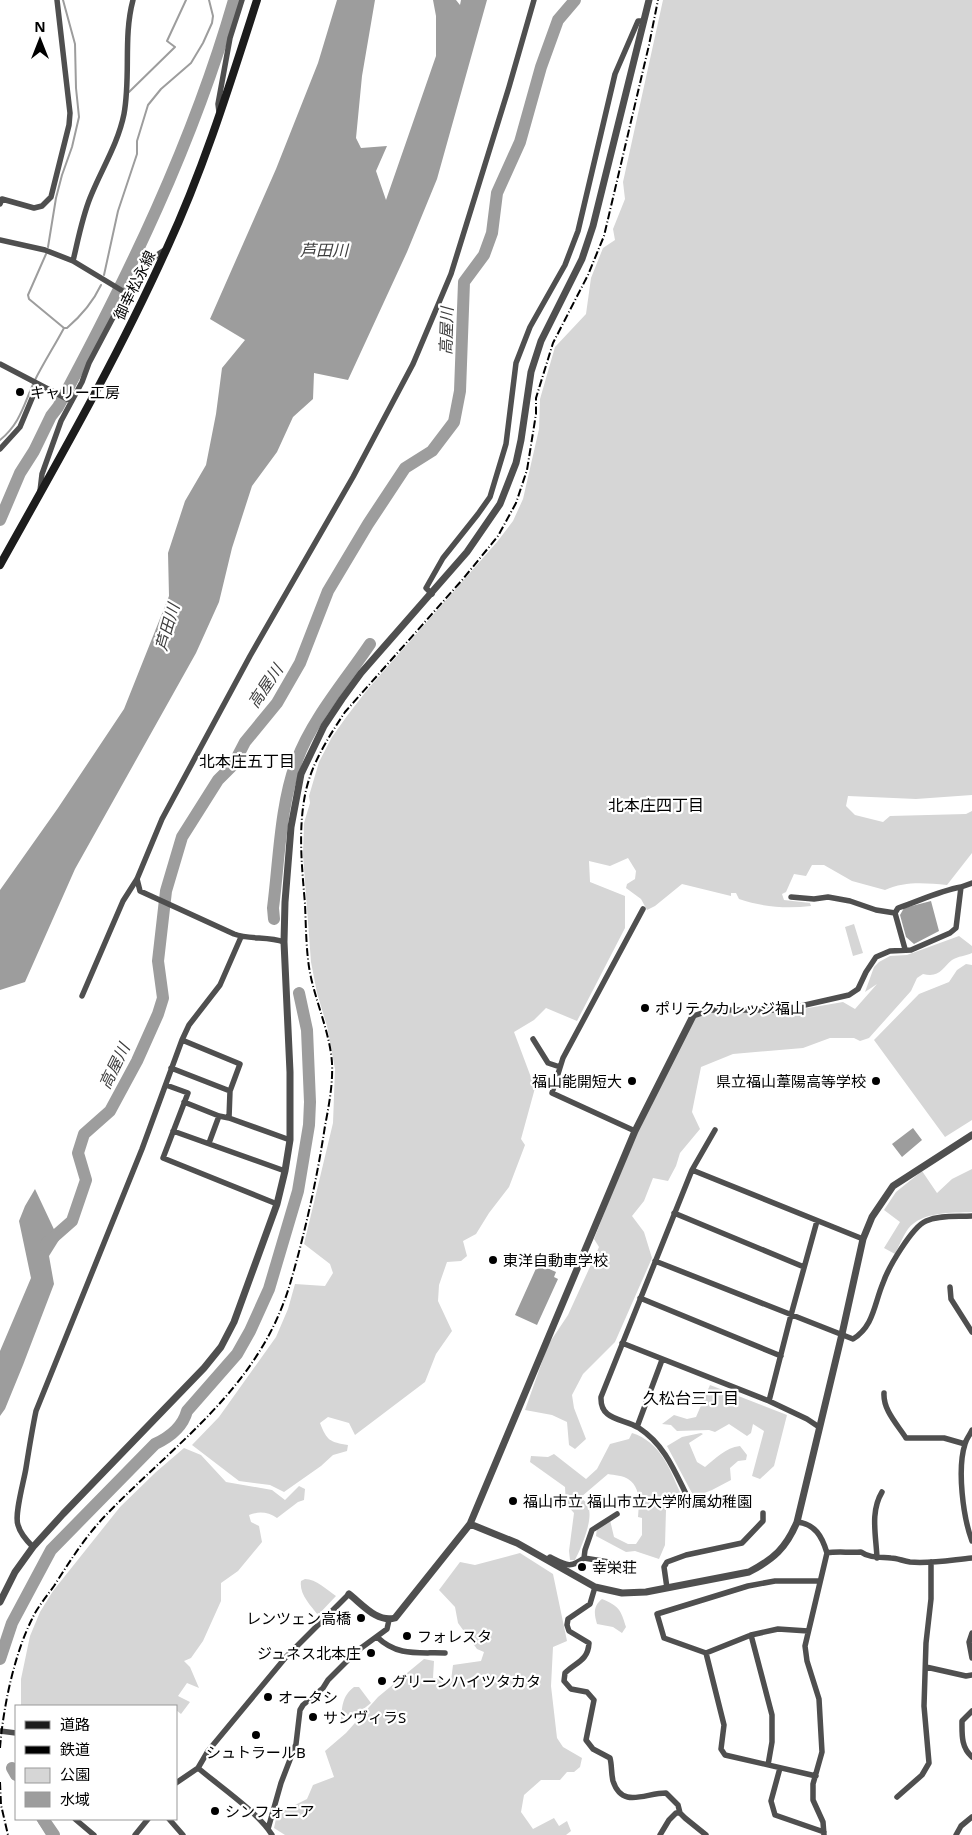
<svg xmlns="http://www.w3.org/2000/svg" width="972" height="1835" viewBox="0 0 972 1835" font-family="'Noto Sans','Noto Sans JP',sans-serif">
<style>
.green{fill:#d6d6d6}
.water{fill:#9d9d9d}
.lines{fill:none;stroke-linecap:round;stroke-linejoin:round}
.stream{stroke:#9d9d9d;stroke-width:2}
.river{stroke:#9d9d9d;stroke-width:12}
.minor{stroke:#4f4f4f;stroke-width:5.5}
.tertiary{stroke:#4f4f4f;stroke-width:7}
.secondary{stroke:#1c1c1c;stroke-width:8}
.rail{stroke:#000;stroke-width:2;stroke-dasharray:8 2.5 1 2.5;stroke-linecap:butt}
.poi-dot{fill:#000;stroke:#fff;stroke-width:2}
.labels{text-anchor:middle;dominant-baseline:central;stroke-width:4.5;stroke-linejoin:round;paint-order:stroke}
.street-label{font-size:15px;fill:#000;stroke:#fff}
.poi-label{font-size:15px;fill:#000;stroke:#fff;text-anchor:start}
.water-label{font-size:16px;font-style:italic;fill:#3e3e3e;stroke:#fff}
.neighbourhood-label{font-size:16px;fill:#000;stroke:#fff}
</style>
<rect width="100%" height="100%" fill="#fff"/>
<!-- green -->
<path class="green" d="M663,0H972V795L916,799L848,796L846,806L855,815L883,822L890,816L966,814L972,811V853L947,885C925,883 905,881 885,890L852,881L824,865H812L806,876L794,874L786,892L782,894L784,900L810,903L811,906C786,909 763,907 739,899L736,893H731V896L682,884L655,906L647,910L641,899L626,888L627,884L635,879L636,871L628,858L610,866L589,861L590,882L625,896V928L577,1021L546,1008L534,1020L514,1032L535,1088L521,1139L525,1145L509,1187L489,1213L476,1234L463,1241L467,1256L461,1261L447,1262L439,1285L438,1301L452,1331L436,1354L425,1382L355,1435L349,1423L328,1417L320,1423C327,1441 330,1442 348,1445L347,1451L333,1455L321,1466L284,1492L270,1485L239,1481L192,1445L219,1417L276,1337L288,1309L295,1284L325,1286L333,1273L330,1264L304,1244L333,1123L335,1069L327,1026L317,993L311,962L303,855L304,823L310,803L309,796L319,762L332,737L347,716L367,690L497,542L513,521L523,499L539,429L540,399L555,347L586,314L591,278L603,248L615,240L613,229L625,199L623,182Z
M854,924L863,953L853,956L845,927Z
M959,936L972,946V953C966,956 958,956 952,960C942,968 940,978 923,974L917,978L911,991L869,1038L860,1041L854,1038H830L803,1048L733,1054L701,1067L692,1112L700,1129L680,1153L676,1166L668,1181L653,1178L644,1201L632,1216L644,1232L652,1258L615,1342L583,1374L572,1395L574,1408L586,1439L575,1449L569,1445L567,1422L552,1415L525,1410L548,1345L568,1315L599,1247L594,1239L636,1132L694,1018L712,1012H785L843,1002L855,1009L877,984L865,992L874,967L879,962L890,956L907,955Z
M966,964L972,965V1120L945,1137L874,1040L919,994L949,982L957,970Z
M972,1169V1212C952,1213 922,1211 908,1229C903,1236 899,1246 895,1254L884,1248L900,1222L884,1210L896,1192L922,1171L937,1193L952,1179Z
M710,1385L787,1415L774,1466L760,1479L752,1476L764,1431L753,1424L751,1433L747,1436L729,1424L715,1432L709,1430L677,1431L671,1425L662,1424L674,1415L687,1419L696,1417Z
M632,1433C660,1442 669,1467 680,1492L666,1510L665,1545L659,1559L635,1551L626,1552L596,1536L597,1528L610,1520L614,1537L628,1544H636L642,1535V1518L638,1517C639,1504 641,1487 628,1479C624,1476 614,1475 608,1474L581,1497C583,1500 587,1503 588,1506C594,1519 581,1548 575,1560H570L569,1551L574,1513L566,1504L565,1487L530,1462L531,1456L548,1457L554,1454L586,1479L597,1469L610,1444L629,1439Z
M701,1433L703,1434L689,1443L697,1462L705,1467C716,1458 725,1448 740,1446L747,1455L746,1460L738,1461L730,1468L731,1480L712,1490L694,1497L667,1446L682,1437Z
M184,1448L201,1455L226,1482L272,1490L285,1500L299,1486L305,1489L304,1500L298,1502L277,1518C268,1512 259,1511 249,1515L251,1522L259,1526L262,1542L238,1571L221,1583V1601L203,1641L191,1658L184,1661L190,1667L199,1688L187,1683L178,1696L190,1702L181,1714L176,1710V1706H21V1679L30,1636L40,1612L53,1591L120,1507L156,1472Z
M520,1553L553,1574L567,1641L553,1647L551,1686L557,1738L563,1747L582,1758L580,1767L574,1772H567L560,1780H541L524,1795L521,1812L533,1829L554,1818L559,1826L567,1821L571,1831L566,1835H285L274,1828L277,1814L307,1799L313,1785L334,1777L325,1751L346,1733L378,1697L424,1659L434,1661L433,1678L451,1681L453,1665L481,1661L484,1652L477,1649L458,1623L455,1607L439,1590L460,1562L475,1565Z
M305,1579C316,1579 327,1590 336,1596L318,1615C310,1605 299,1594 301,1581Z
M602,1599C619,1606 621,1610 626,1627L622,1633L613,1627L597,1624C594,1614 593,1606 602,1599Z
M354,1687H359L371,1703L346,1723L341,1721C342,1707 342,1696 354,1687Z"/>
<!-- water -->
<path class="water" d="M337,0H375L362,76L356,138L361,148L387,146L376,171L386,200L436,56V16L433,0H456L460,5L461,0H487L437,179L407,252L348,380L314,373L313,399L293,417L277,452L252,486L232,548L219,602L196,653L75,869L25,982L0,990V890L58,808L124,709L169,596L168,553L185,501L206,465L216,414L222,368L245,340L210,319L276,169L318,63Z
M931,901L939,931L914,944L906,937L900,915L904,908Z
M913,1128L922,1140L902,1157L892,1144Z
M35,1189L59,1240L49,1256L54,1284L23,1365L5,1409L0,1416V1351L31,1278L19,1221L25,1206Z
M538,1264L556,1272L554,1277L558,1279L537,1325L515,1315Z"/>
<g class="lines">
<!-- stream -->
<path class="stream" d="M129,92L175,47L167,41L186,0
M48,247L56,198L62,175L72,147L79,117L76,88L75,44L63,0
M46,254L28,295L29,299L64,328
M104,275L118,211L137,154V141L148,105L161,89L191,63L203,43L212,23L213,16L209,0
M0,440C21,423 24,403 35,380C44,362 55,345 64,328H67C82,315 93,302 101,285
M12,1768L16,1777
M37,1819L47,1835"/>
<!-- river -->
<path class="river" d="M0,520L20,473L34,451L51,416L58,407C128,277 193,143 234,0
M274,919L273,908C279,862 280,804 297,760C312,719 346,680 370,644
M46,1247L47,1243L72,1221L86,1180L78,1153L84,1134L110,1111L137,1061L158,1014L163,998L158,961L166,891L182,837L218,780L233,765L245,742L277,703L300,663L328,591L368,524L405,468L432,451L454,422L460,391L464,282L484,255L492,233L497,193L520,142L541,67L558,20L575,0
M0,1659L12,1623L51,1550L155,1444C170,1437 183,1426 187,1411L237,1354L250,1331L269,1289L298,1191L309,1125L310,1102L307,1030L299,993
M12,1768L16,1775
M43,1819L54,1835"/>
<!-- minor -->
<path class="minor" d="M219,112L218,104L230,38L242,0
M0,204L2,199L34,208L42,206L51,197L69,125L70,113L57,0
M0,240L45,250L73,261L126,293
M73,261C78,240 82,218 90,198C101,170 118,144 124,114C131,76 123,37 133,0
M0,364L71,401
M0,449L20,427L38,384
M40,491L42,474L61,421L82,382L89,363L126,293L157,255L166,249
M432,594L426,588L443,558L478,514L490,497L506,444L516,363L530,327L565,265L578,231L615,74L638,21H644
M137,879L140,891L234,934C250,940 268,936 284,942
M791,897L814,899L828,897L850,901L876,910L895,913L905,949
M895,913L898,908C919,901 939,891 961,887
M82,996L123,901L137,879L162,819L250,656L353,477L413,364L451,274L509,87L534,0
M693,1016L711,1010H783L849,995L858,989L866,972L876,957L890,951L911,950L950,933L956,928L961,887L972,883
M533,1039L548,1063L560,1067
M182,1040L240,1064L230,1091
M171,1068L230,1091L229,1118
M166,1085L188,1093L163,1158L277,1204
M184,1102L219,1116L229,1118L290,1140
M173,1131L285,1171
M635,1131L552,1093L563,1058L643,909
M209,1143L219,1116
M692,1170L863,1239
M674,1213L804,1267
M655,1261L853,1339C874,1326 874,1304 883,1283C888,1268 912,1227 926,1221C940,1215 957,1217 972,1216
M950,1287L951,1299L972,1332
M640,1298L781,1356
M622,1343L769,1401L807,1419L819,1427
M884,1393C883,1410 897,1424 906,1438H944L965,1444
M769,1401L791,1315L817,1221
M637,1427L662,1360
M972,1430C970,1435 966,1439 965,1444C957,1469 963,1517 972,1541
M688,1498C675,1472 665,1445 639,1428C623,1418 600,1421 601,1397L692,1170L715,1130
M797,1522C815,1524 822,1536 827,1553L805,1646L807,1661L819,1699L822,1752L813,1784V1800L823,1822L824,1835
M33,1547C28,1542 20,1533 18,1525C14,1515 24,1481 26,1468C29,1449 32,1430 36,1411L142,1149L182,1040L189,1025L220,985L241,937
M827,1553C837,1551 849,1553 861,1552C869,1558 880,1557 891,1558C897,1558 903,1561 910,1562C930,1564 951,1560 972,1558
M584,1558L615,1563
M877,1558C876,1535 870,1512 882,1492
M547,1560L550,1557C566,1565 570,1569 584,1558L585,1550L592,1530L617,1514
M595,1587L590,1604L568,1619L567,1625L569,1631L589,1643C588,1661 576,1662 565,1673L564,1681L571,1689L587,1692L594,1700L586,1740L593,1749L610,1758C612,1765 611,1773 613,1781C622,1809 645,1793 666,1793L678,1805L680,1813L685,1818L706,1835
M667,1588L664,1567L667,1562L686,1555L742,1543L763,1521V1513
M972,1633L969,1642L972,1658
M751,1635L772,1715V1742L768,1765
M377,1637C398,1657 418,1652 445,1653
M706,1653L751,1635L778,1629L808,1631
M926,1667L966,1676L972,1675
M972,1711L962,1721C962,1735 961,1747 972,1757
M0,1731L16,1733
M198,1768L208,1751L286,1657L349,1594
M780,1768L771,1801L775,1815L824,1832
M816,1776L725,1755L721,1749L724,1725L706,1653L664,1638L657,1614L748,1586L775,1581H820
M176,1783L198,1768C218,1785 259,1813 272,1835
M897,1797L922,1775L929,1763L924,1706L926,1643L931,1599V1562
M75,1819L94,1835
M169,1819L183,1835
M268,1829L281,1783L296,1744L300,1710L303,1705L323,1688L328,1680L357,1651L387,1629L389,1620
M135,1835L148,1819
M660,1835L669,1820L676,1813H680
M956,1835L961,1826L972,1817"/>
<!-- tertiary -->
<path class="tertiary" d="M470,1524L517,1543L595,1587L622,1593L646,1592L749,1572C774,1559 786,1548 797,1522L842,1334L863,1239L872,1217L893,1186L972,1135
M349,1594C362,1604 377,1623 395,1618L470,1524L635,1131L693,1016
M0,1602L15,1572L33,1547L63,1514L204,1368L221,1347L234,1322L277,1204L285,1171L290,1140V1072L284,942L285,902L291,827L301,774L324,726L342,699L361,673L467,552L500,504L516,463L521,440L531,372L541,341L582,259L593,226L649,0"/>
<!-- secondary -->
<path class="secondary" d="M0,565C58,461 118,357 167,248C204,168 230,84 257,0"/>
<!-- rail -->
<path class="rail" d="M0,1748C3,1708 14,1655 32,1619C37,1608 46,1597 54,1586C70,1561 85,1537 105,1516C176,1442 259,1388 290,1284C305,1233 317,1179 325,1126C329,1105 333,1084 332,1063C330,1033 316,1003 310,973C306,951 306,927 305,904C302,868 298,831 305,795C311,764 328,738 345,712L463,579L498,536L516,503L527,470L536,414V398L553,343L588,275L604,236L649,45L658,0
M0,1782L1,1805L8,1835"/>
</g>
<!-- markers -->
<g class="poi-dot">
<circle cx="20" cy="392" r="5"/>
<circle cx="645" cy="1008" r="5"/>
<circle cx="632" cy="1081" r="5"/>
<circle cx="876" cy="1081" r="5"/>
<circle cx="493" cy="1260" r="5"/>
<circle cx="513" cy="1501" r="5"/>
<circle cx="582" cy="1567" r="5"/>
<circle cx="361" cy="1618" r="5"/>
<circle cx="407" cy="1636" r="5"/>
<circle cx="371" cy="1653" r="5"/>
<circle cx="382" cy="1681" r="5"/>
<circle cx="268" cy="1697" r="5"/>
<circle cx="313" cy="1717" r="5"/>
<circle cx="256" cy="1735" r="5"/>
<circle cx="215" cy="1811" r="5"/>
</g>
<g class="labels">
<!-- street labels -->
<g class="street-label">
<text transform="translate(134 285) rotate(-64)">御幸松永線</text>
</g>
<!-- poi labels -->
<g class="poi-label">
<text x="30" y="392">キャリー工房</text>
<text x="655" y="1008">ポリテクカレッジ福山</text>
<text x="622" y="1081" text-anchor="end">福山能開短大</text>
<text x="866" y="1081" text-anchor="end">県立福山葦陽高等学校</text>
<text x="503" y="1260">東洋自動車学校</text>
<text x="523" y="1501">福山市立 福山市立大学附属幼稚園</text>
<text x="592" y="1567">幸栄荘</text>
<text x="351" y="1618" text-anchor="end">レンツェン高橋</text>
<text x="417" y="1636">フォレスタ</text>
<text x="361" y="1653" text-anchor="end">ジュネス北本庄</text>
<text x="392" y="1681">グリーンハイツタカタ</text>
<text x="278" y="1697">オータシ</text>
<text x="323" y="1717">サンヴィラS</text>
<text x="256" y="1752" text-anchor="middle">シュトラールB</text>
<text x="225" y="1811">シンフォニア</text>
</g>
<!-- water labels -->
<g class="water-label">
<text x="324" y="250">芦田川</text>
<text transform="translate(446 331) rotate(-88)">高屋川</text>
<text transform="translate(167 627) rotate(-74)">芦田川</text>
<text transform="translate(265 686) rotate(-56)">高屋川</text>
<text transform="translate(114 1066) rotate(-64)">高屋川</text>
</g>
<!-- neighbourhood labels -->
<g class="neighbourhood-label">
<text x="247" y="761">北本庄五丁目</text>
<text x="656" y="805">北本庄四丁目</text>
<text x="691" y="1398">久松台三丁目</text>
</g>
</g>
<!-- legend -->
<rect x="15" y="1705" width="162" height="115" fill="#ffffff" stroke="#999999"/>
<rect x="25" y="1721" width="25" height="8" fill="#1c1c1c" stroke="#999999"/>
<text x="60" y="1730" font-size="15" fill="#000000">道路</text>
<rect x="25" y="1746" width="25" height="8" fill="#000000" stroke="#999999"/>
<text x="60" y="1755" font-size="15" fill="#000000">鉄道</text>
<rect x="25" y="1768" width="25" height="15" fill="#d6d6d6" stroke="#999999"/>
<text x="60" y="1780" font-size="15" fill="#000000">公園</text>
<rect x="25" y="1792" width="25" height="15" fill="#9d9d9d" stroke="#999999"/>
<text x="60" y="1805" font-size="15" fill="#000000">水域</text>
<!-- north arrow -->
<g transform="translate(40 40)" stroke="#ffffff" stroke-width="4" paint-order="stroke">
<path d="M0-4L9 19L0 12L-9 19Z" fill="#000000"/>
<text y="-8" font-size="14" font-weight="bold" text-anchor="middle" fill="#000000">N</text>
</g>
</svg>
